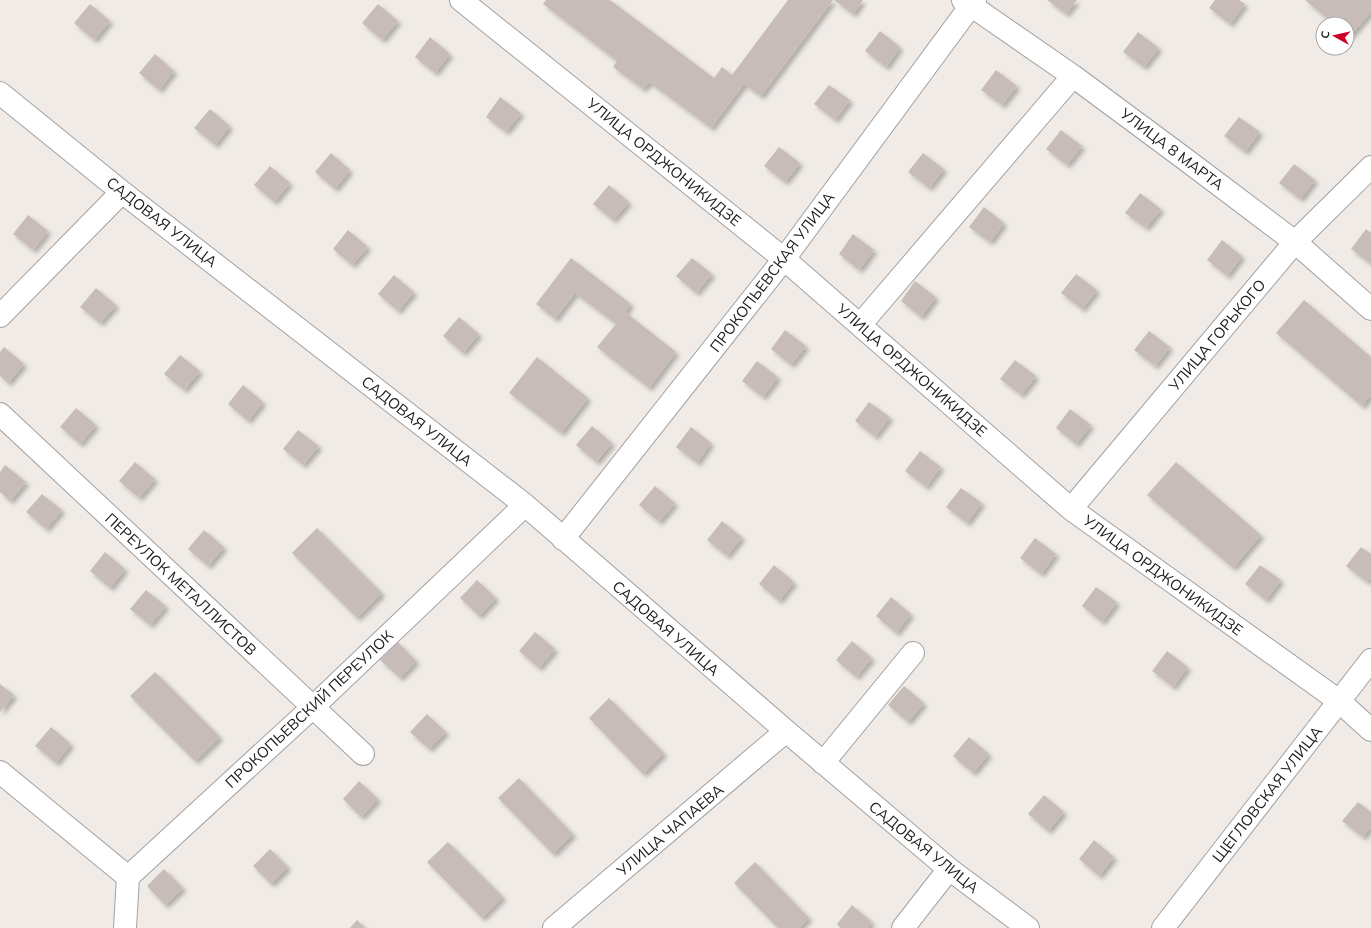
<svg xmlns="http://www.w3.org/2000/svg" width="1371" height="928" viewBox="0 0 1371 928" font-family="Mulish,sans-serif">
<style>
.building{fill:#c8bcb9;filter:url(#shadow)}
.lines{fill:none;stroke-linecap:round;stroke-linejoin:round}
.minor-casing{stroke:#a1a1a1;stroke-width:24}
.minor{stroke:#fff;stroke-width:22}
.labels{text-anchor:middle;dominant-baseline:central;stroke-width:3;stroke-linejoin:round;paint-order:stroke}
.street-label{font-size:15px;fill:#202020;stroke:#fff}
</style>
<defs>
<filter id="shadow"><feDropShadow dx="3.5" dy="3.5" stdDeviation="2" flood-color="#0004"/></filter>
</defs>
<rect width="100%" height="100%" fill="#f0ebe6"/>
<!-- building -->
<path class="building" d="M546,0H610L714,78L722,67L732,75L788,0H833L761,96L744,84L711,128L649,82L643,89L613,67L617,61L543,4Z
M834,0H863L853,14Z
M1047,0H1077L1066,14Z
M1215,0H1239L1245,4L1230,24L1209,8Z
M1305,0H1371V12L1349,37L1347,35V24H1334Z
M90,4L110,21L94,40L74,23Z
M378,4L398,21L382,40L362,23Z
M880,31L900,47L886,67L865,51Z
M1138,32L1159,48L1144,67L1123,52Z
M430,37L450,54L435,73L415,57Z
M155,54L174,71L159,90L139,73Z
M996,70L1017,86L1002,105L981,90Z
M829,85L850,100L835,120L814,104Z
M500,97L521,113L506,132L486,117Z
M210,109L230,126L215,145L194,128Z
M1239,117L1260,132L1245,152L1224,136Z
M1061,130L1082,146L1067,165L1046,149Z
M779,147L800,163L785,182L764,166Z
M331,153L350,170L335,189L315,172Z
M923,153L944,169L929,188L908,172Z
M1294,164L1315,180L1300,199L1279,183Z
M270,166L290,183L274,202L254,185Z
M609,185L629,202L613,220L593,204Z
M1140,193L1161,209L1146,228L1125,213Z
M984,207L1004,223L990,242L969,227Z
M28,215L48,231L33,250L13,234Z
M1366,229L1371,233V264L1351,249Z
M348,230L368,247L352,265L333,249Z
M853,234L874,250L859,270L839,254Z
M1222,240L1242,256L1227,276L1207,260Z
M571,258L631,304L625,312L676,352L649,388L597,347L616,324L575,293L555,319L536,304Z
M692,258L712,274L696,293L676,276Z
M1076,274L1097,290L1082,309L1061,293Z
M394,275L414,292L398,311L378,294Z
M915,281L936,297L921,317L901,301Z
M96,288L116,305L100,323L80,307Z
M1304,300L1371,357V395L1362,406L1276,333Z
M459,317L479,334L463,353L443,336Z
M785,330L806,346L791,365L771,349Z
M1149,331L1170,347L1155,366L1134,350Z
M4,347L24,364L8,383L0,376V352Z
M180,355L200,371L184,390L164,374Z
M537,357L588,398L561,433L509,393Z
M1015,360L1036,376L1021,395L1000,379Z
M757,361L778,377L763,397L742,381Z
M243,385L263,402L248,421L228,404Z
M869,402L890,417L875,437L855,421Z
M76,408L96,425L80,444L60,427Z
M1070,409L1091,425L1076,444L1056,428Z
M592,426L612,443L596,462L576,445Z
M691,427L711,443L697,463L676,447Z
M298,430L319,446L303,465L283,449Z
M920,451L941,467L926,487L905,471Z
M135,462L155,479L139,498L119,481Z
M1176,462L1261,535L1233,568L1147,495Z
M5,465L26,482L10,501L0,492V472Z
M655,486L675,503L659,522L639,505Z
M961,488L982,503L967,523L946,507Z
M42,494L62,510L46,529L26,512Z
M722,521L742,537L727,556L707,540Z
M317,528L382,593L357,618L292,553Z
M204,530L224,547L208,566L188,549Z
M1035,538L1056,554L1041,574L1020,558Z
M1361,547L1371,554V577L1367,582L1346,566Z
M105,552L125,569L110,588L90,571Z
M774,565L794,582L779,601L759,584Z
M1260,565L1281,580L1266,600L1245,584Z
M477,580L496,598L479,616L460,598Z
M1096,587L1117,602L1102,622L1082,606Z
M146,590L166,606L150,625L130,609Z
M891,597L911,614L896,633L876,616Z
M535,632L555,649L539,668L519,651Z
M852,641L872,658L856,677L836,660Z
M398,642L416,661L400,678L380,660Z
M1167,651L1188,667L1173,687L1152,671Z
M155,672L220,737L195,761L130,696Z
M0,684L14,695L0,712Z
M904,686L924,703L908,722L888,705Z
M609,698L664,753L643,774L589,718Z
M427,714L446,732L429,749L410,732Z
M51,727L71,744L56,763L35,746Z
M969,737L989,754L973,773L953,756Z
M519,778L573,834L553,854L498,798Z
M359,781L378,799L361,817L343,799Z
M1044,795L1064,812L1048,831L1028,814Z
M1358,802L1371,812V827L1363,837L1342,821Z
M1094,840L1114,857L1099,876L1079,859Z
M448,842L503,897L482,918L427,862Z
M270,849L288,867L271,884L253,866Z
M755,862L809,918L799,928H778L734,883Z
M164,869L183,888L165,905L147,886Z
M852,905L872,922L867,928H841L837,924Z
M357,920L365,928H350Z"/>
<g class="lines">
<defs>
<path id="minor" d="M461,0L784,259L1071,509L1339,701L1371,730
M963,0L1073,76L1185,159L1295,242L1371,309
M0,93L122,192L525,505L786,731L949,869L1028,928
M0,316L122,192
M860,325L1073,76
M0,414L363,754
M1071,509L1295,242L1371,167
M563,539L784,259L975,0
M823,763L913,653
M0,772L128,877
M125,928L128,877L313,707L525,505
M554,928L786,731
M903,928L949,869
M1163,928L1371,660"/>
</defs>
<!-- minor casing -->
<use href="#minor" class="minor-casing"/>
<!-- minor -->
<use href="#minor" class="minor"/>
</g>
<g class="labels">
<!-- street labels -->
<g class="street-label">
<text transform="translate(1172 149) rotate(37)">УЛИЦА 8 МАРТА</text>
<text transform="translate(664 162) rotate(39)">УЛИЦА ОРДЖОНИКИДЗЕ</text>
<text transform="translate(162 222) rotate(38)">САДОВАЯ УЛИЦА</text>
<text transform="translate(772 272) rotate(-53)">ПРОКОПЬЕВСКАЯ УЛИЦА</text>
<text transform="translate(1217 335) rotate(-50)">УЛИЦА ГОРЬКОГО</text>
<text transform="translate(912 370) rotate(41)">УЛИЦА ОРДЖОНИКИДЗЕ</text>
<text transform="translate(417 421) rotate(38)">САДОВАЯ УЛИЦА</text>
<text transform="translate(1163 575) rotate(36)">УЛИЦА ОРДЖОНИКИДЗЕ</text>
<text transform="translate(181 584) rotate(43)">ПЕРЕУЛОК МЕТАЛЛИСТОВ</text>
<text transform="translate(666 628) rotate(41)">САДОВАЯ УЛИЦА</text>
<text transform="translate(309 709) rotate(-43)">ПРОКОПЬЕВСКИЙ ПЕРЕУЛОК</text>
<text transform="translate(1267 794) rotate(-52)">ЩЕГЛОВСКАЯ УЛИЦА</text>
<text transform="translate(670 830) rotate(-40)">УЛИЦА ЧАПАЕВА</text>
<text transform="translate(924 847) rotate(39)">САДОВАЯ УЛИЦА</text>
</g>
</g>
<!-- north arrow -->
<g transform="translate(1335 36) rotate(278)"><circle r="19" fill="#ffffff" stroke="#a6a6a6"/>
<path d="M0-3L7 15L0 10L-7 15Z" fill="#cf0028"/>
<text y="-6" font-size="11" font-weight="bold" text-anchor="middle" fill="#202020">С</text>
</g>
</svg>
